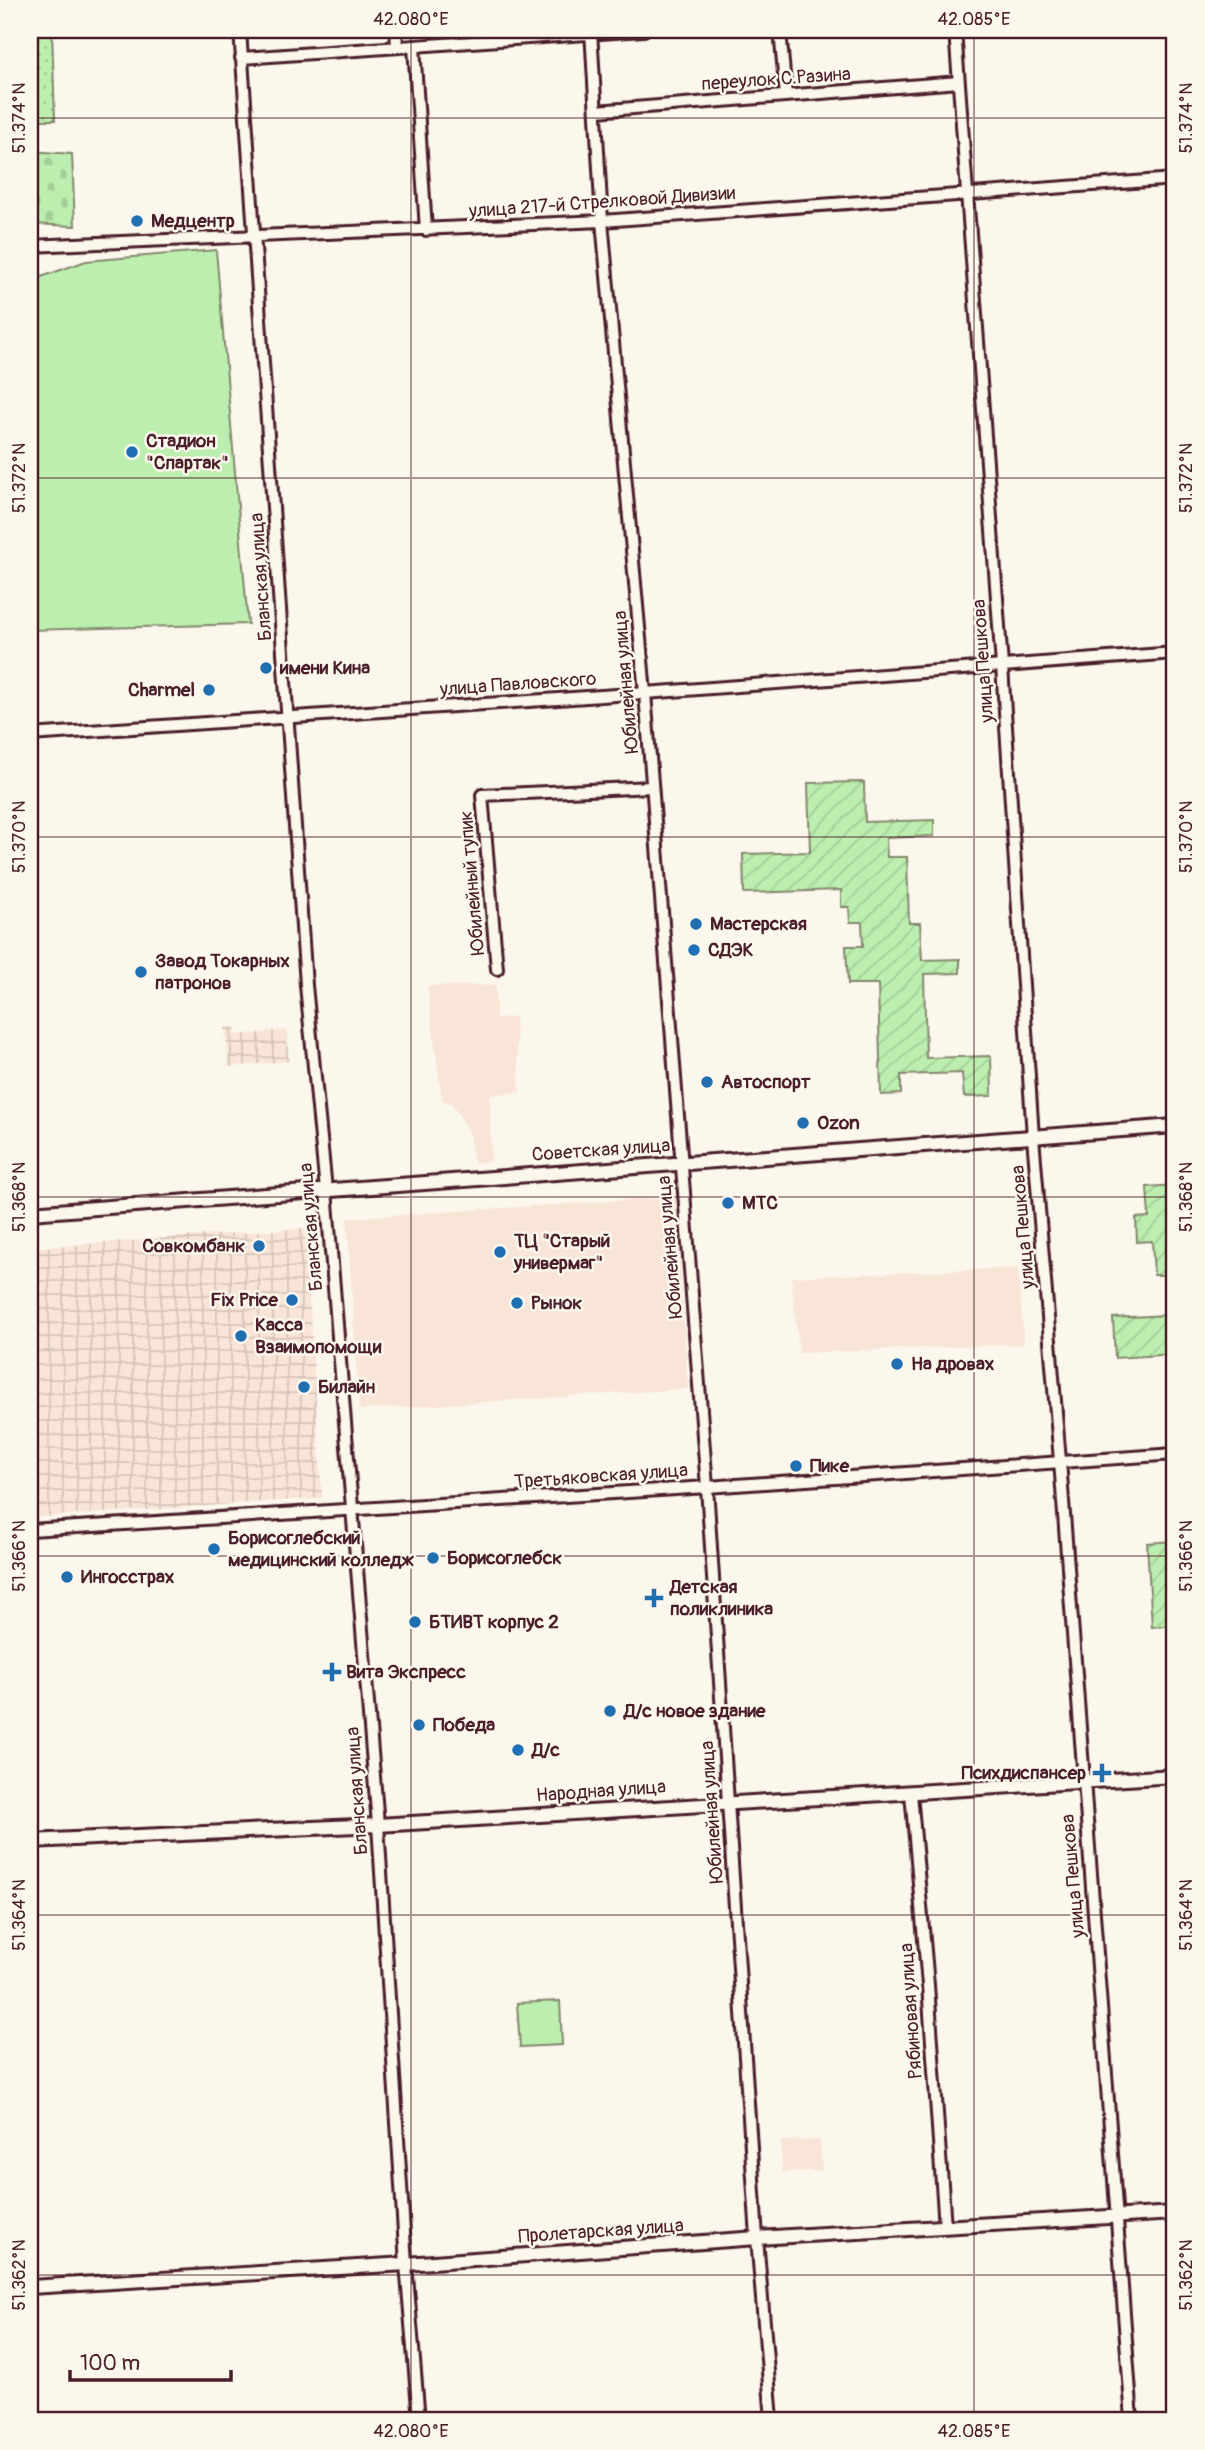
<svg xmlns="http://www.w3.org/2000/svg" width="1205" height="2450" viewBox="0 0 1205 2450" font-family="Pangolin,sans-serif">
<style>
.built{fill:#f9e5d7}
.industrial{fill:url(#industrial-grid)}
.grass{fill:#bcefaf;stroke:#83876d;stroke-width:2}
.cemetery{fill:url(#cemetery-stones);stroke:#83876d;stroke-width:2}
.park{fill:url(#park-dots);stroke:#83876d;stroke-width:2}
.garden{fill:url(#garden-furrows);stroke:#83876d;stroke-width:2}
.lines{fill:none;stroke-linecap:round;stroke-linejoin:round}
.minor-casing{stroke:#4a1f2b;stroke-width:16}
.tertiary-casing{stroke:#4a1f2b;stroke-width:18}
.minor{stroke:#fbf7ec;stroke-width:10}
.tertiary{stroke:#fbf7ec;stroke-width:12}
.ticks{fill:none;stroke:#4a1f2b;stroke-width:2;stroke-opacity:0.45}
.poi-dot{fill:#1f6fb2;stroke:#fbf7ec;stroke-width:2.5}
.labels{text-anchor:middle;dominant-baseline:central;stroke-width:5;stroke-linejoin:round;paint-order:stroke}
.street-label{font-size:19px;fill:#4a1f2b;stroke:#fbf7ec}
.poi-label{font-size:19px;font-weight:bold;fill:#4a1f2b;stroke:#fbf7ec;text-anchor:start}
.neatline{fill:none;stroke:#4a1f2b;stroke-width:2.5}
.ticks-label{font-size:18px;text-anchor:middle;fill:#4a1f2b}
</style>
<defs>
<pattern id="industrial-grid" width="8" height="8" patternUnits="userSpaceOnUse" patternTransform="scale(1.75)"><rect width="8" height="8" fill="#f9e5d7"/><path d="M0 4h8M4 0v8" fill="none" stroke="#d7c4b9"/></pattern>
<pattern id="cemetery-stones" width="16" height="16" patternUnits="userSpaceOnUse" patternTransform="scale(1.75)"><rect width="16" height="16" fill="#bcefaf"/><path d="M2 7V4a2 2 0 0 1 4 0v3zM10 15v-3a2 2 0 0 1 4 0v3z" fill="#a3cc97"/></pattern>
<pattern id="park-dots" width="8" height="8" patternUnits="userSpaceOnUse" patternTransform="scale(1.75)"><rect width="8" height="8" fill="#bcefaf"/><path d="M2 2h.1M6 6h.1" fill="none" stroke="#a3cc97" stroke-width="1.8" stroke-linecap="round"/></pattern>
<pattern id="garden-furrows" width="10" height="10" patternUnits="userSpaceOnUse" patternTransform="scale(1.75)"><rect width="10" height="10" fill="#bcefaf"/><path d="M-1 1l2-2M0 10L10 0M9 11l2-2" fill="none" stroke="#a3cc97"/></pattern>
</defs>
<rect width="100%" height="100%" fill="#fbf7ec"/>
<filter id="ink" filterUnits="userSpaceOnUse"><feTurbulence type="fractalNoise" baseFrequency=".0143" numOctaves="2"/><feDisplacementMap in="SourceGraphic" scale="14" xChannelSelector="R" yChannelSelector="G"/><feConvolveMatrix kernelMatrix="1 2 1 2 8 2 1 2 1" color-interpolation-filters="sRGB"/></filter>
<g filter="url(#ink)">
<!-- built -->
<path class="built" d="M496,985V1018L515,1017L520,1092L490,1095L491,1161L474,1163L468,1130L452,1104L442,1100L427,986Z
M676,1197L688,1389L359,1410L347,1218Z
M1018,1268L1024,1344L799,1353L791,1277Z
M820,2140L822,2171L782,2172L781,2141Z"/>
<!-- industrial -->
<path class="industrial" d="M235,1027L236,1035L286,1030L289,1061L229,1067L225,1028Z
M305,1228L322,1498L30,1518V1248Z"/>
<!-- grass -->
<path class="grass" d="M216,250L248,624L30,630V281L86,261Z
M560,2001L562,2045L520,2047L517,2003Z"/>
<!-- cemetery -->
<path class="cemetery" d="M30,151L72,154L75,226L30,224Z"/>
<!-- park -->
<path class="park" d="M30,30H52L55,120H30Z"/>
<!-- garden -->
<path class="garden" d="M864,782L865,822L934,820V836L886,838L887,857H907L909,923H920L922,960L960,959V973L924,974L926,1058L991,1056L992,1096L964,1097L962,1073L901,1075V1094L881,1095L878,984H848L846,946H863L862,922H850L849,907H841V890L744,893L743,854L810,852L808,783Z
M1175,1185V1354L1115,1358L1113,1318L1167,1315L1165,1275H1154L1152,1241L1137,1242L1136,1218L1149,1217L1147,1187Z
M1175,1541V1625L1152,1627L1147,1543Z"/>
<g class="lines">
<defs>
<path id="minor" d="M240,30L306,985L326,1190L378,1825L406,2264L419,2420
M396,30L397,47
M591,30L602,221L645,693L707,1487L757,2238L772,2420
M780,30L786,96
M955,30L1002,666L1033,1137L1060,1461L1132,2420
M414,46L426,230
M241,58L644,30
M596,111L959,82
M30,246L602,221L1175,179
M30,735L645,693L1175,653
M497,969L482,795L652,787
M30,1530L707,1487L1175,1454
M911,1793L928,1985L945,2227"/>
<path id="tertiary" d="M30,1213L1175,1126
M30,1841L378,1825L1175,1776
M30,2287L406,2264L757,2238L1175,2213"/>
</defs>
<!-- minor casing -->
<use href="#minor" class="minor-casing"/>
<!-- tertiary casing -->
<use href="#tertiary" class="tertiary-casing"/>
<!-- minor -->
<use href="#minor" class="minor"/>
<!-- tertiary -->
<use href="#tertiary" class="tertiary"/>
</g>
</g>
<!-- ticks -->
<path class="ticks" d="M411,30V2420M974,30V2420M30,118H1175M30,478H1175M30,837H1175M30,1197H1175M30,1556H1175M30,1915H1175M30,2275H1175"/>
<!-- markers -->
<g class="poi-dot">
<circle cx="137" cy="221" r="7"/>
<circle cx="132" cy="452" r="7"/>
<circle cx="266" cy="668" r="7"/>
<circle cx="209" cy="690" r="7"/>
<circle cx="696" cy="924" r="7"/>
<circle cx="694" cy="950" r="7"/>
<circle cx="141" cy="972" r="7"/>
<circle cx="707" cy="1082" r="7"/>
<circle cx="803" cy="1123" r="7"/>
<circle cx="728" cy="1203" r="7"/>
<circle cx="259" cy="1246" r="7"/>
<circle cx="500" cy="1252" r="7"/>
<circle cx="292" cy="1300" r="7"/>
<circle cx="517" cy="1303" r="7"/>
<circle cx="241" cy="1336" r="7"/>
<circle cx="897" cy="1364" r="7"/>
<circle cx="304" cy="1387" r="7"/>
<circle cx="796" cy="1466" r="7"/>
<circle cx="214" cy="1549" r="7"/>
<circle cx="433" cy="1558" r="7"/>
<circle cx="67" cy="1577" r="7"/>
<path d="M650.5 1587.5h7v7h7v7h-7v7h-7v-7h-7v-7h7z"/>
<circle cx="415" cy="1622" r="7"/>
<path d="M328.5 1661.5h7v7h7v7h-7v7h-7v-7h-7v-7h7z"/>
<circle cx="610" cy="1711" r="7"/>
<circle cx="419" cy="1725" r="7"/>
<circle cx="518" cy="1750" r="7"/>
<path d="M1098.5 1762.5h7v7h7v7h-7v7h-7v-7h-7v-7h7z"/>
</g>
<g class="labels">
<!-- street labels -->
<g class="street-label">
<text transform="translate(776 79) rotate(-4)">переулок С.Разина</text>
<text transform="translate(602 202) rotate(-4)">улица 217-й Стрелковой Дивизии</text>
<text transform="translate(261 577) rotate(-94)">Бланская улица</text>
<text transform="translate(983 661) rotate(-94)">улица Пешкова</text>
<text transform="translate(626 682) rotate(-95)">Юбилейная улица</text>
<text transform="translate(518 684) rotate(-4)">улица Павловского</text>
<text transform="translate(472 883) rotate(-95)">Юбилейный тупик</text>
<text transform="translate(601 1150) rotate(-4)">Советская улица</text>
<text transform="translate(311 1227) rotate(-95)">Бланская улица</text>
<text transform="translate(1023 1227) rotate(-95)">улица Пешкова</text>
<text transform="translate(670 1247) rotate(-95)">Юбилейная улица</text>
<text transform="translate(601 1476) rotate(-4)">Третьяковская улица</text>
<text transform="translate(357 1791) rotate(-94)">Бланская улица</text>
<text transform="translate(601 1791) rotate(-4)">Народная улица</text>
<text transform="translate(712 1812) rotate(-94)">Юбилейная улица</text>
<text transform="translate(1073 1876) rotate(-95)">улица Пешкова</text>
<text transform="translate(911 2011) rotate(-94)">Рябиновая улица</text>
<text transform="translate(601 2231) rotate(-4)">Пролетарская улица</text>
</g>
<!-- poi labels -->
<g class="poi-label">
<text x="151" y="221">Медцентр</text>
<text x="146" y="441">Стадион<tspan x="146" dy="22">"Спартак"</tspan></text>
<text x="280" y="668">имени Кина</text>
<text x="195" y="690" text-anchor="end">Charmel</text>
<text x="710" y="924">Мастерская</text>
<text x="708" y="950">СДЭК</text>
<text x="155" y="961">Завод Токарных<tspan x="155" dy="22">патронов</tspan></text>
<text x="721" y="1082">Автоспорт</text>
<text x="817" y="1123">Ozon</text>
<text x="742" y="1203">МТС</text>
<text x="514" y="1241">ТЦ "Старый<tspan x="514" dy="22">универмаг"</tspan></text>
<text x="245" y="1246" text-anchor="end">Совкомбанк</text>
<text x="278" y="1300" text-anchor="end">Fix Price</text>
<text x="531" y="1303">Рынок</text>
<text x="255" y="1325">Касса<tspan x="255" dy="22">Взаимопомощи</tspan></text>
<text x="911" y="1364">На дровах</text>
<text x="318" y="1387">Билайн</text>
<text x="810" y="1466">Пике</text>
<text x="228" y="1538">Борисоглебский<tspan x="228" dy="22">медицинский колледж</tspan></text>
<text x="447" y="1558">Борисоглебск</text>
<text x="81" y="1577">Ингосстрах</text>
<text x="670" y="1587">Детская<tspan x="670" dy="22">поликлиника</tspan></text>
<text x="429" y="1622">БТИВТ корпус 2</text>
<text x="346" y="1672">Вита Экспресс</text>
<text x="624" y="1711">Д/с новое здание</text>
<text x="433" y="1725">Победа</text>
<text x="532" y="1750">Д/с</text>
<text x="1086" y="1773" text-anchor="end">Психдиспансер</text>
</g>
</g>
<!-- margin -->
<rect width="1205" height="2450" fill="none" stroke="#fbf7ec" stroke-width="77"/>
<!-- scale -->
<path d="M70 2370v10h161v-10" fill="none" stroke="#4a1f2b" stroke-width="3.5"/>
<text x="80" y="2370" font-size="21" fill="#4a1f2b" stroke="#fbf7ec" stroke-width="5" paint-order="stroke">100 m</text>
<rect x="38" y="38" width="1128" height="2374" class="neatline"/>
<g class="ticks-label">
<text x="411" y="25">42.080°E</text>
<text x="974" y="25">42.085°E</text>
<text transform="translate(19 118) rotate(-90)" y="6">51.374°N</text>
<text transform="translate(1186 118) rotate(-90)" y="6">51.374°N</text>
<text transform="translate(19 478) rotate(-90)" y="6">51.372°N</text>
<text transform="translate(1186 478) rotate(-90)" y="6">51.372°N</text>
<text transform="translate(19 837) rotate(-90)" y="6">51.370°N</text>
<text transform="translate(1186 837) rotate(-90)" y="6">51.370°N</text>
<text transform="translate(19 1197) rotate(-90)" y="6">51.368°N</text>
<text transform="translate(1186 1197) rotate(-90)" y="6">51.368°N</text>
<text transform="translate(19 1556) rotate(-90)" y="6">51.366°N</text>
<text transform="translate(1186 1556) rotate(-90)" y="6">51.366°N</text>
<text transform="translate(19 1915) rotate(-90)" y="6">51.364°N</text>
<text transform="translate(1186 1915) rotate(-90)" y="6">51.364°N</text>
<text transform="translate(19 2275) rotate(-90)" y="6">51.362°N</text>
<text transform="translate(1186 2275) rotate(-90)" y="6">51.362°N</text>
<text x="411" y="2437">42.080°E</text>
<text x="974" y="2437">42.085°E</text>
</g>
</svg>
